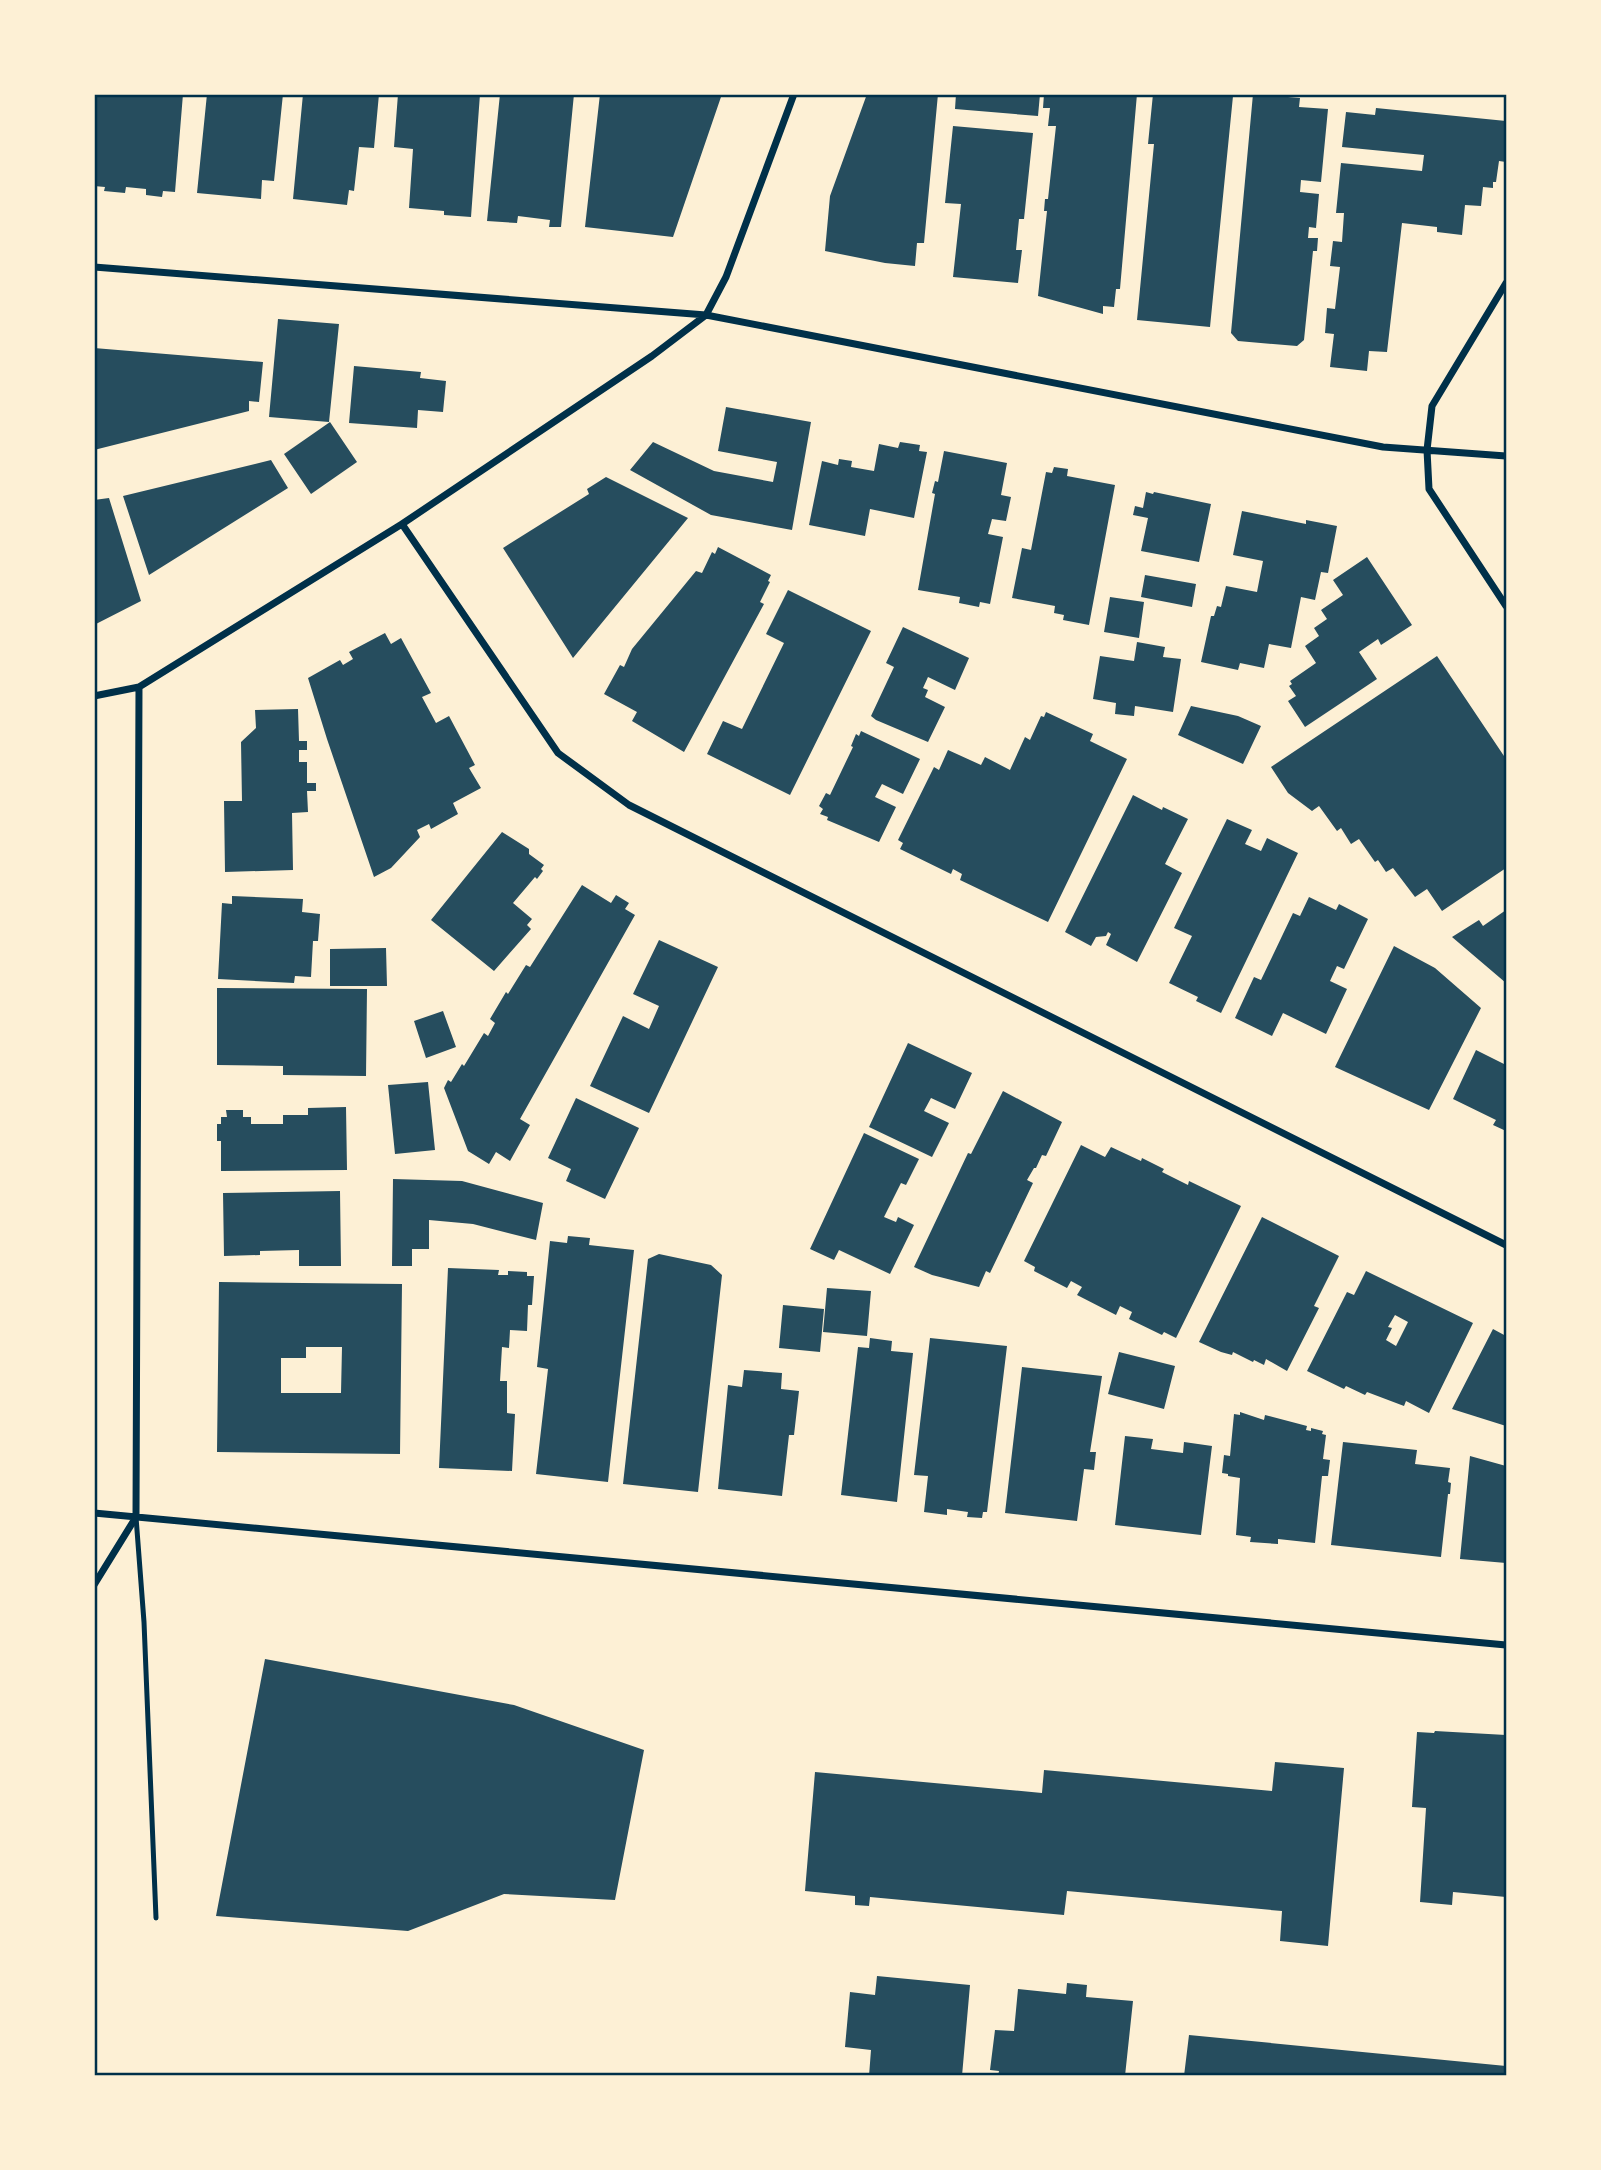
<svg xmlns="http://www.w3.org/2000/svg" width="1601" height="2170" viewBox="0 0 1601 2170" font-family="'Nunito Sans',sans-serif">
<style>
.building{fill:#264d5e;fill-rule:evenodd}
.lines{fill:none;stroke-linecap:round;stroke-linejoin:round}
.service{stroke:#003049;stroke-width:5}
.minor{stroke:#003049;stroke-width:7}
.neatline{fill:none;stroke:#003049;stroke-width:2.5}
</style>
<rect width="100%" height="100%" fill="#fdf0d5"/>
<!-- building -->
<path class="building" d="M94,94H183L175,192L163,191L162,197L146,195V189L126,187L125,193L104,191L105,187L94,186Z
M207,94H283L274,181L262,180L261,199L197,193Z
M303,94H379L374,148L359,147L354,191L349,190L347,205L293,199Z
M398,94H480L471,217L444,215V211L409,208L413,149L394,147Z
M500,94H574L561,227H549L550,220L518,216L517,223L487,221Z
M600,94H722L673,237L585,227Z
M867,94H938L924,243H917L915,266L885,263L825,251L830,196Z
M956,94H1040L1038,116L955,109Z
M1044,94H1137L1120,289H1116L1114,307L1103,306V314L1038,296L1047,211H1044L1045,199H1048L1056,126H1048L1050,108H1043Z
M1153,94L1233,96L1210,327L1137,320L1154,144H1148Z
M1253,94L1300,98L1299,107L1328,109L1321,182L1301,180L1300,192L1319,194L1316,228L1309,227L1308,238H1318L1317,251H1313L1304,340L1297,346L1238,341L1231,333Z
M1376,108L1506,121V162L1499,161L1496,182H1493V188L1483,187L1481,206L1465,205L1462,235L1437,232V227L1402,223L1387,352L1369,351L1367,371L1330,367L1334,334L1325,333L1327,308L1335,309L1340,267L1330,266L1333,241L1342,242L1344,213H1336L1341,163L1422,171L1424,155L1342,147L1346,112L1375,115Z
M953,126L1033,133L1024,219H1019L1016,250H1022L1018,283L953,277L961,204L945,203Z
M278,319L339,324L329,422L269,417Z
M94,348L263,362L259,402L249,401V411L94,450Z
M354,366L421,372L420,378L446,381L443,412L418,410L417,428L349,423Z
M726,407L811,422L792,530L711,515L630,470L653,442L714,471L773,482L777,462L718,451Z
M330,422L357,462L311,494L284,454Z
M900,442L920,445L919,451L927,452L914,518L870,509L865,536L809,525L822,461L838,465L839,459L852,461L851,467L874,471L879,444L898,448Z
M944,451L1007,463L1001,495L1011,497L1006,521L992,519L988,534L1003,537L990,604L980,602L979,607L959,603L960,597L918,590L935,494L932,493L935,481L938,482Z
M271,460L288,488L149,575L123,496Z
M1054,467L1068,469L1067,476L1115,485L1089,625L1063,620L1064,615L1054,613L1055,606L1012,598L1022,548L1031,550L1046,472L1052,473Z
M606,477L688,518L573,658L503,548L589,494L587,489Z
M1146,492L1153,494L1154,492L1211,504L1199,562L1141,551L1148,518L1133,515L1135,506L1143,508Z
M109,498L141,601L94,625V500Z
M1242,511L1306,524V520L1337,526L1328,573L1321,572L1315,600L1301,597L1291,648L1269,644L1264,668L1240,663L1238,670L1201,662L1211,616H1214L1217,606L1221,607L1226,586L1257,592L1263,561L1233,555Z
M718,547L771,575L768,581L770,582L760,602L764,604L684,752L632,721L637,712L604,694L620,665L624,667L632,649L696,571L702,573L712,552L715,554Z
M1367,557L1412,625L1381,645L1378,639L1359,652L1377,679L1305,727L1288,701L1296,696L1289,686L1292,684L1290,681L1316,663L1305,646L1319,636L1314,628L1327,619L1321,610L1343,595L1333,580Z
M1145,575L1196,584L1192,607L1141,597Z
M788,590L871,631L790,795L707,754L723,721L742,729L784,643L766,634Z
M1110,597L1144,602L1139,638L1104,632Z
M903,627L969,658L955,690L928,677L923,688L928,690L925,697L945,707L928,742L876,720L871,716L894,667L886,663Z
M385,633L391,644L401,638L431,693L422,697L436,723L449,716L475,765L469,768L481,788L453,803L458,814L431,829L429,824L417,830L420,837L391,868L374,877L327,739L308,678L340,660L343,665L353,659L349,652Z
M1137,642L1165,647L1163,657L1181,659L1173,712L1135,706L1134,716L1115,714L1116,703L1093,699L1100,656L1134,661Z
M1437,656L1506,759V868L1442,911L1427,889L1415,897L1393,868L1386,872L1378,860L1375,862L1359,839L1351,844L1341,828L1337,831L1319,806L1312,811L1288,793L1271,767Z
M1191,706L1238,716L1261,726L1243,764L1178,735Z
M298,709L299,741H307V750H299V762H307V783H316V791H307L308,812L292,813L293,870L225,872L224,801H242L241,742L256,728L255,710Z
M1046,712L1093,734L1090,741L1127,759L1048,922L960,880L962,874L953,869L951,874L900,849L903,843L898,840L934,767L939,770L948,750L981,765L985,757L1010,770L1025,737L1030,740L1041,716L1044,717Z
M861,731L920,759L903,794L882,784L875,797L896,807L879,842L827,820L828,817L820,814L823,809L819,806L826,793L830,795L853,747L851,746L856,734L859,736Z
M1133,795L1162,810L1163,807L1188,819L1165,864L1182,873L1137,962L1106,945L1111,934L1108,932L1106,936L1096,937L1091,946L1065,932Z
M1227,819L1252,830L1245,844L1261,851L1267,838L1298,853L1221,1013L1196,1001L1198,997L1169,983L1192,936L1174,928Z
M502,832L529,849V854L544,865L541,869L543,871L537,879L535,877L513,903L532,919L527,925L531,929L494,971L431,920Z
M582,885L611,903L616,895L629,903L625,909L635,915L520,1119L530,1125L510,1161L496,1152L489,1164L468,1151L444,1088L448,1080L451,1082L462,1064L464,1066L484,1033L488,1036L495,1023L490,1019L506,992L508,994L526,965L530,967Z
M232,896L303,899L302,912L320,914L318,941H313L311,977L295,976L294,983L218,979L222,903L232,904Z
M1309,897L1336,910L1339,904L1368,919L1344,969L1337,966L1330,981L1347,989L1326,1034L1283,1013L1272,1036L1235,1018L1254,977L1261,980L1293,913L1300,916Z
M1506,910V983L1452,937L1479,920L1483,926Z
M659,940L718,967L649,1113L590,1086L623,1016L649,1029L659,1006L633,994Z
M1394,946L1435,968L1481,1008L1429,1110L1335,1067Z
M386,948L387,986H330V949Z
M217,988L367,989L366,1076L283,1075V1066L217,1065Z
M443,1011L456,1047L426,1058L414,1021Z
M908,1043L972,1073L955,1109L931,1098L924,1111L949,1123L932,1157L869,1127Z
M1476,1050L1506,1065V1131L1493,1125L1496,1120L1453,1099Z
M428,1082L435,1150L395,1154L388,1085Z
M1003,1091L1062,1122L1046,1156L1042,1155L1036,1168H1034L1027,1180L1033,1183L990,1273L986,1271L979,1287L932,1275L914,1267L968,1153L971,1154Z
M576,1098L639,1128L605,1199L566,1181L571,1169L548,1158Z
M346,1107L347,1170L221,1171V1141H217V1124H221V1117H227L226,1110H243V1117H251V1124H283V1115H308V1108Z
M864,1133L919,1159L906,1185L901,1183L884,1217L896,1222L898,1217L914,1225L890,1274L839,1250L834,1260L810,1249Z
M1081,1145L1105,1157L1111,1147L1141,1161L1142,1158L1164,1169L1162,1172L1188,1185L1189,1181L1241,1206L1176,1338L1164,1332L1162,1335L1129,1319L1132,1312L1120,1306L1116,1315L1077,1295L1082,1287L1071,1281L1067,1288L1034,1271L1035,1267L1024,1261Z
M393,1179L462,1181L543,1203L536,1240L473,1224L429,1220V1249H412V1266H392Z
M340,1191L341,1266H299V1250L260,1251V1255L224,1256L223,1193Z
M1262,1217L1339,1256L1314,1306L1319,1308L1287,1371L1266,1359L1264,1365L1254,1360L1253,1362L1233,1352L1232,1355L1221,1352L1199,1342Z
M568,1236L590,1238L589,1245L634,1250L608,1482L536,1474L548,1369L537,1367L550,1241L567,1243Z
M659,1254L711,1265L722,1275L698,1492L623,1484L648,1259Z
M448,1268L499,1270L498,1275H508V1271L527,1272V1276H534L532,1305H528L527,1331L510,1330L509,1348L502,1347L500,1381H507V1413L515,1414L512,1471L439,1468Z
M1366,1271L1473,1323L1429,1413L1406,1401L1404,1406L1367,1392L1365,1395L1346,1386L1344,1389L1307,1371L1347,1292L1354,1295ZM1395,1315L1408,1322L1396,1346L1386,1340L1392,1328L1388,1327Z
M219,1282L402,1284L400,1454L217,1452ZM306,1347H342L341,1393H281V1358H306Z
M827,1288L871,1291L867,1336L823,1332Z
M783,1305L824,1309L820,1352L779,1348Z
M1493,1329L1506,1336V1426L1452,1409Z
M870,1338L892,1341L891,1351L913,1353L897,1502L841,1495L858,1347L869,1348Z
M930,1338L1007,1346L987,1512H983L982,1518L967,1517L968,1512L947,1509V1515L924,1512L928,1476L914,1475Z
M1119,1352L1175,1366L1164,1409L1108,1394Z
M1022,1367L1102,1376L1090,1452H1096L1094,1470L1084,1469L1077,1521L1005,1513Z
M744,1370L782,1373L781,1389L799,1391L794,1435H789L782,1496L718,1489L728,1385L742,1387Z
M1240,1412L1264,1420L1265,1415L1307,1426L1306,1430L1311,1431V1428L1323,1431L1322,1434L1326,1435L1323,1459L1330,1460L1328,1476H1322L1315,1543L1278,1539V1544L1250,1542L1251,1537L1236,1535L1240,1478L1228,1476V1474L1222,1473L1224,1455L1230,1456L1234,1414L1240,1415Z
M1125,1436L1153,1439L1151,1449L1183,1453L1184,1442L1212,1446L1201,1535L1115,1525Z
M1343,1442L1417,1450L1415,1464L1450,1468L1448,1482L1451,1483L1450,1494H1448L1441,1557L1331,1545Z
M1470,1456L1506,1466V1563L1460,1559Z
M265,1659L514,1705L644,1750L615,1900L504,1894L408,1931L216,1916Z
M1435,1731L1506,1735V1897L1453,1892L1452,1905L1420,1902L1426,1808L1412,1807L1417,1732L1434,1733Z
M1275,1762L1344,1768L1328,1946L1280,1941L1282,1911L1067,1891L1064,1915L870,1897L869,1906L855,1905V1896L805,1891L815,1772L1042,1793L1044,1770L1272,1791Z
M877,1976L970,1985L962,2076H869L871,2050L845,2047L850,1992L875,1995Z
M1067,1983L1087,1985L1086,1997L1133,2001L1125,2076H998L999,2071L990,2070L995,2030L1014,2031L1018,1989L1066,1994Z
M1189,2035L1506,2066V2076H1184Z"/>
<g class="lines">
<!-- service -->
<path class="service" d="M136,1517L144,1622L156,1918"/>
<!-- minor -->
<path class="minor" d="M94,267L706,315L1383,447L1506,456
M1506,283L1432,406L1427,450L1429,489L1506,606
M402,524L558,753L629,805L1506,1245
M94,696L139,687
M94,1513L1506,1645
M94,1585L136,1517L139,687L402,524L652,356L706,315L726,277L794,94"/>
</g>
<!-- border -->
<rect width="1601" height="2170" fill="none" stroke="#fdf0d5" stroke-width="192"/>
<rect x="96" y="96" width="1409" height="1978" class="neatline"/>
</svg>
